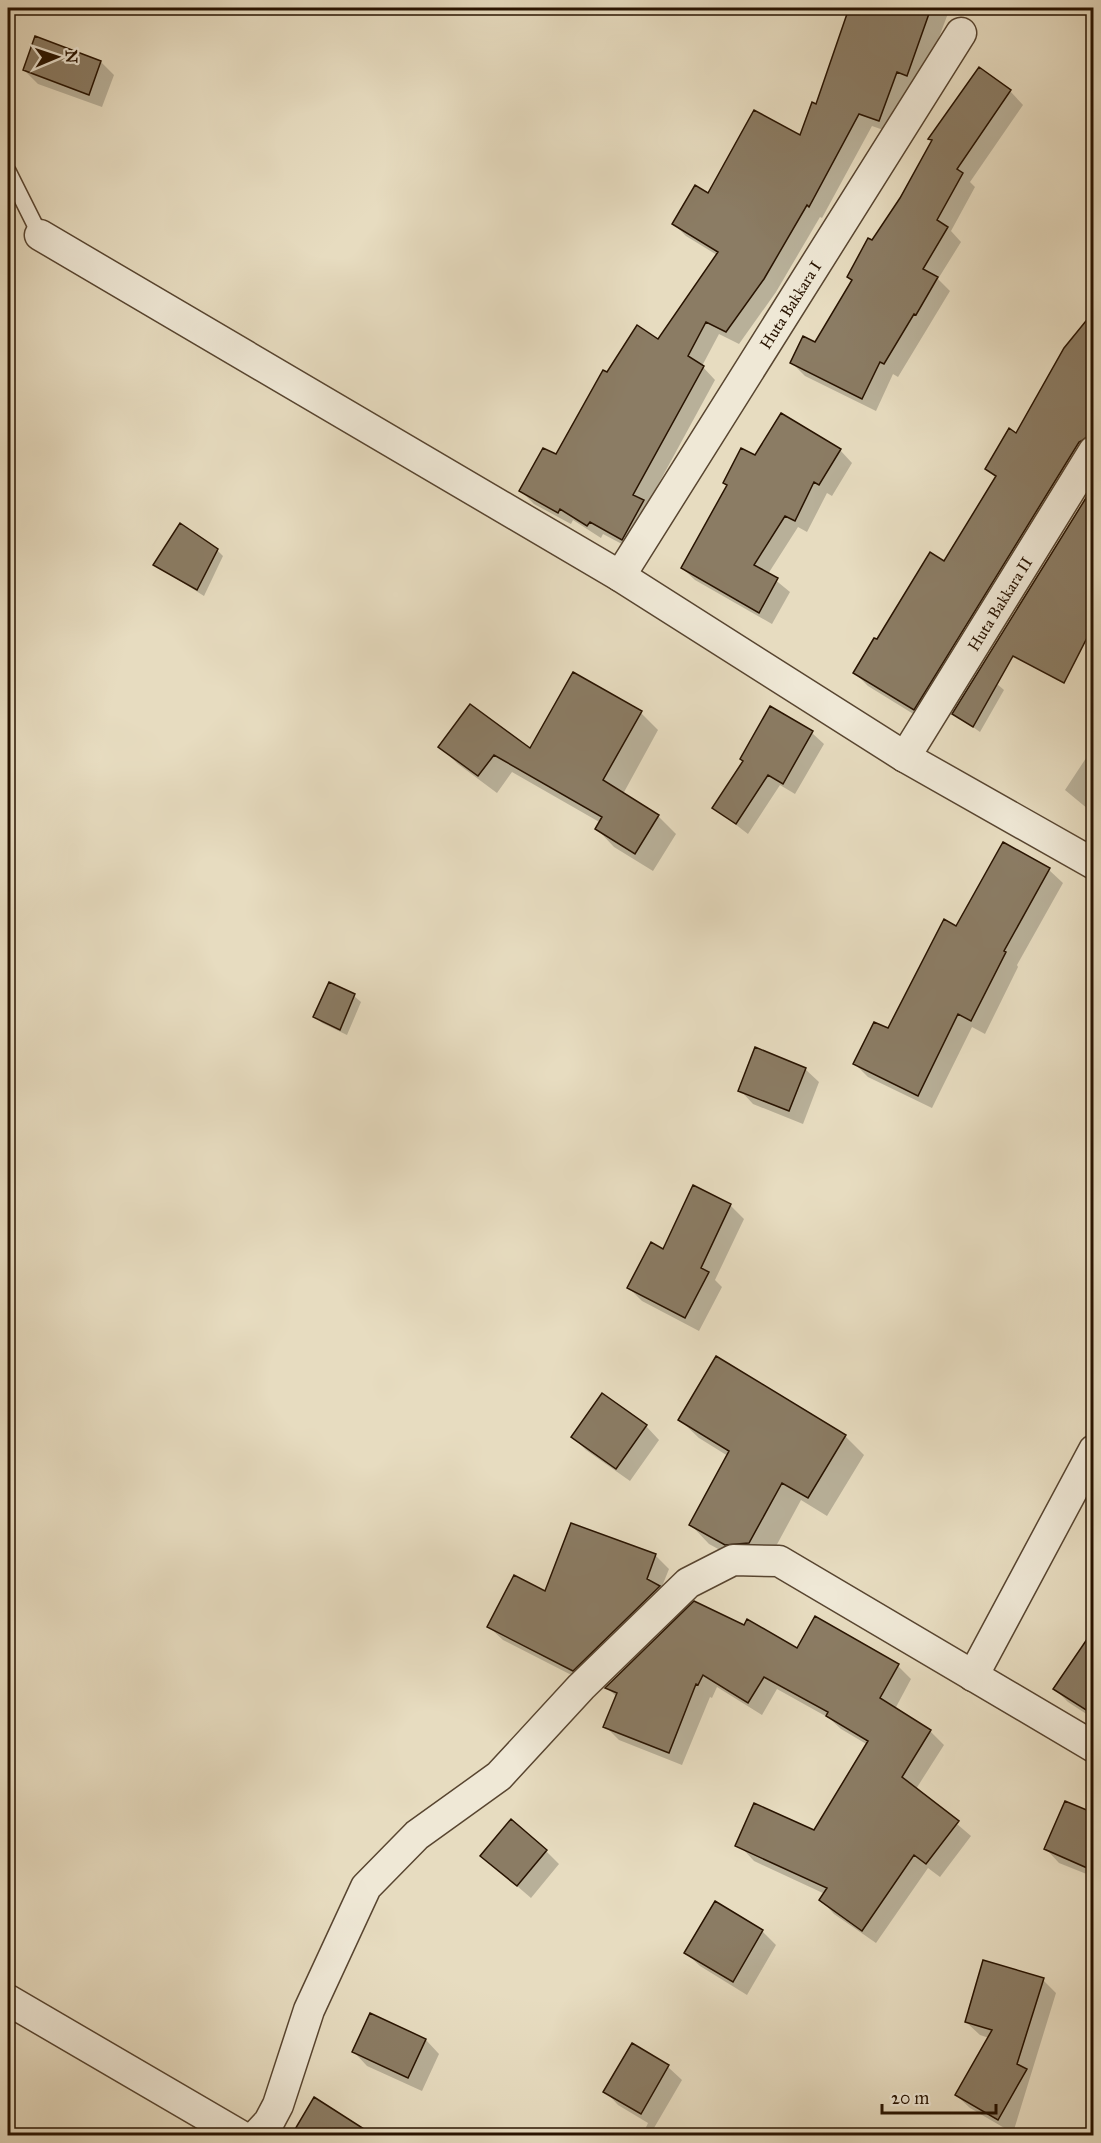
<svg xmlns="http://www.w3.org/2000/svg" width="1101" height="2143" viewBox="0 0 1101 2143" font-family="'IM FELL Great Primer',serif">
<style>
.shadow{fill:#0003}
.building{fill:#8b7c64;stroke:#281300;stroke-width:1.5}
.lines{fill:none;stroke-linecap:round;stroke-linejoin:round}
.service-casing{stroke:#584530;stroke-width:18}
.minor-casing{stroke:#584530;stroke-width:33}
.service{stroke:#efe8d6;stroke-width:15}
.minor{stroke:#efe8d6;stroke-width:30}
.labels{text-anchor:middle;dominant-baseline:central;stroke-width:4.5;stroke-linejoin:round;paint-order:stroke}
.street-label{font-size:16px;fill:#281300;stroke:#efe8d6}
</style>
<rect width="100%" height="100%" fill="#e7dcc0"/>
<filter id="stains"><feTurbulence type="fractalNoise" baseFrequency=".00333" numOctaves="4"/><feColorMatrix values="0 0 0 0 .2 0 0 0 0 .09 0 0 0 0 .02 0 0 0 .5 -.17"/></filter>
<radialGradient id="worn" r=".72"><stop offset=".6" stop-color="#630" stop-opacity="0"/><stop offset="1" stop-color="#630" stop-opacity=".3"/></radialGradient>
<!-- shadow -->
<path class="shadow" d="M850,8H950L920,88L910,84L892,133L872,126L822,218L820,217L776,292L739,344L719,334L702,366L715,380L647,505L655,514L635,551L603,534L601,538L573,520L571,524L534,504L521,491L556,456L607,374L659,341L717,255L686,236L674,224L709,195L801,138L817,106Z
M101,62L114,75L102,107L38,84L24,70Z
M1010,91L1023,105L970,182L975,187L951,231L961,242L938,279L950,291L898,377L893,374L876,411L805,376L792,363L816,344L853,281L873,242L933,142L930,139Z
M1094,313V455L984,631L950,613L949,652L963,666L928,723L868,686L855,673L944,563L996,478L986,469L1017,435Z
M840,450L852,463L832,496L827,493L807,532L798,527L768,574L790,592L772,624L695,580L682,568L728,486L725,483L756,457Z
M217,550L223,556L204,596L155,565Z
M997,684L1004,690L980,732L954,714Z
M771,708L812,733L824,744L795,794L780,785L748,834L714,808L744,761Z
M641,713L658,730L623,794L658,816L676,834L653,871L614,847L597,829L601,823L512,772L497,793L458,764L440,747L531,751Z
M1090,752H1094V814L1065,790Z
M1003,844L1049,870L1063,883L1017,965L1018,967L985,1034L972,1027L932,1108L868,1077L855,1064L889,1030L956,928Z
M330,984L354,996L361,1002L347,1035L322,1023L315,1017Z
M805,1069L819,1082L803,1124L753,1104L740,1090Z
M730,1205L744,1219L715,1280L722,1287L699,1331L642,1301L629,1288L664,1251Z
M680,1420L845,1436L864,1455L827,1516L801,1500L768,1561L744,1563L709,1544L691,1525L728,1456L699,1438Z
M646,1426L659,1440L630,1481L586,1450L573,1437Z
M655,1555L669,1569L661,1589L587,1683L503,1640L489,1627L546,1593Z
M797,1650L898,1666L911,1679L895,1709L930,1731L944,1745L916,1789L971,1836L940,1877L928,1868L876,1943L834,1914L821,1900L825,1894L754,1861L741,1847L814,1831L868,1745L841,1729L829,1718L777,1689L762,1715L717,1687L712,1698L710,1697L682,1765L619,1740L605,1726L617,1697L607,1688Z
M1094,1659V1719L1068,1702L1055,1689Z
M1094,1815V1877L1059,1863L1046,1849Z
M546,1851L559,1864L531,1898L482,1856Z
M715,1903L762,1931L776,1945L747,1995L700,1966L686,1953Z
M1043,1980L1056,1993L1013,2133L970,2108L956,2095L989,2038L980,2035L966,2022Z
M371,2015L426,2040L439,2054L422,2091L367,2066L354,2052Z
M633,2045L668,2067L682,2080L654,2128L669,2136H642L648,2123L618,2105L605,2091Z"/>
<!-- building -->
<path class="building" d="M849,8H931L907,76L897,72L879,121L859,114L809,207L807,205L764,279L726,332L706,322L688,356L704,366L633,495L644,500L622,540L590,522L587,526L560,509L558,513L519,491L543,448L556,454L603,370L607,372L637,325L658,339L718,252L672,224L695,185L708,193L754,110L800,135L812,102L816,104Z
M35,36L101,61L89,95L23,70Z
M979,67L1011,90L957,169L963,173L937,220L948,227L923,269L938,277L916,315L914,314L884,364L880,362L862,399L790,363L803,336L815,342L852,280L847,277L868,238L872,240L900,198L932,140L928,139Z
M1094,311V434L1079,442L914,710L853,673L874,638L877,639L930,552L944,561L996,476L985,469L1009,428L1016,433L1064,348Z
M781,413L841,449L819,485L814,482L795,521L785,516L754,565L778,578L759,613L681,568L727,485L723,483L741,448L755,455Z
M1094,485V624L1064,683L1013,656L973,727L952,714Z
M180,523L218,549L197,590L153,565Z
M573,672L642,711L603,780L659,815L635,854L595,829L602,817L494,755L478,776L438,747L470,704L530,748Z
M770,706L813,731L783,784L768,775L736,824L712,808L743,761L740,759Z
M1003,842L1050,868L1004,951L1006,952L971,1021L958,1014L918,1096L853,1064L874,1022L888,1028L944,919L956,926Z
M329,982L355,994L340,1030L313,1017Z
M755,1047L806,1068L789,1111L738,1091Z
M693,1185L731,1204L701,1268L709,1272L685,1318L627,1288L651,1242L663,1249Z
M716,1356L846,1435L808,1498L782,1483L749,1543L725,1545L689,1525L729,1451L678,1420Z
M602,1393L647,1425L616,1469L571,1437Z
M571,1523L656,1554L647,1579L660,1586L573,1671L487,1627L514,1575L545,1591Z
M694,1601L744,1625L747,1619L797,1648L815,1616L899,1664L880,1698L931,1730L902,1777L959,1821L926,1864L914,1855L862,1931L819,1900L827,1888L735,1846L754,1803L814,1830L868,1741L826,1716L828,1712L764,1677L748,1703L703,1675L698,1685L696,1684L669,1753L603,1727L617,1693L605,1688Z
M1094,1629V1715L1053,1689Z
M1065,1801L1094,1813V1871L1044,1849Z
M511,1819L547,1850L517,1886L480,1856Z
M715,1901L763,1930L733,1982L684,1953Z
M983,1960L1044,1978L1017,2064L1027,2069L998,2120L955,2095L992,2030L965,2022Z
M370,2013L426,2039L408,2078L352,2052Z
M632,2043L669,2065L641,2114L603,2092Z
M314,2097L375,2136H291Z"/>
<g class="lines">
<defs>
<path id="service" d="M8,171L40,235"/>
<g id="minor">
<path d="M40,235L620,576L905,757L1094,864"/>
<path id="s1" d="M620,576L961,33"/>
<path id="s2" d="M905,757L1094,451"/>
<path d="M973,1676L1094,1450"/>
<path d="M8,2000L241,2136"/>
<path d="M256,2136L269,2122L278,2105L309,2010L366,1887L417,1835L499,1776L581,1687L688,1583L733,1560L779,1561L1094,1747"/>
</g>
</defs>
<!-- service casing -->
<use href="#service" class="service-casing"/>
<!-- minor casing -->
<use href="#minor" class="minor-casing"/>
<!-- service -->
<use href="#service" class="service"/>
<!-- minor -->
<use href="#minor" class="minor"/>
</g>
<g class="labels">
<!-- street labels -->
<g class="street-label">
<text stroke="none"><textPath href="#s1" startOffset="320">Huta Bakkara I</textPath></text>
<text stroke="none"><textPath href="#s2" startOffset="180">Huta Bakkara II</textPath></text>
</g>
</g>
<!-- margin -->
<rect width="1101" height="2143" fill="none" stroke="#e7dcc0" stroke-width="30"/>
<rect x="9" y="9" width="1083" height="2125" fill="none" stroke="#281300" stroke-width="3"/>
<rect x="15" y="15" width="1071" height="2113" fill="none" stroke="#281300" stroke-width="1.5"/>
<!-- north arrow -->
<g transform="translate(57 57) rotate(88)" stroke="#efe8d6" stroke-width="4.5" paint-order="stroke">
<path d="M0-4.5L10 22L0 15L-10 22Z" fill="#281300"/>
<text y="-9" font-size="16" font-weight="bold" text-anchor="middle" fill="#281300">N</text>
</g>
<!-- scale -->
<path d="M882 2104v9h114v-9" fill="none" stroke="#281300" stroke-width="3"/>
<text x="891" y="2104" font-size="18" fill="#281300" stroke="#efe8d6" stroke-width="4.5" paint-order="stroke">20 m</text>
<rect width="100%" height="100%" filter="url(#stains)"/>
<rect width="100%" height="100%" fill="url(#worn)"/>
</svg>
